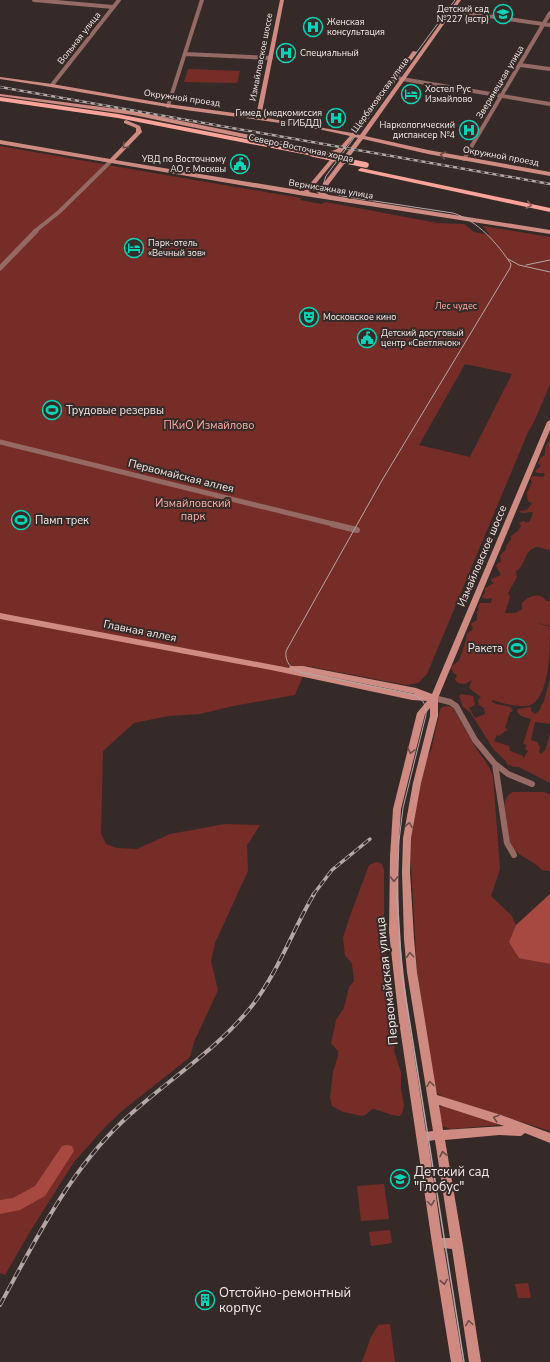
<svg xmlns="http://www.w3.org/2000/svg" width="550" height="1362" viewBox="0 0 550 1362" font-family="'Nunito Sans',sans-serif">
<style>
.green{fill:#772d27;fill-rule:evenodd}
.water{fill:#a84941}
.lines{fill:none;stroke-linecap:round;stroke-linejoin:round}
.river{fill:#a84941;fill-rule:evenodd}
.street-far2{stroke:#956a64;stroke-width:4}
.street-far1{stroke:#956a64;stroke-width:5}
.street{stroke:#956a64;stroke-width:6}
.secondary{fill:#cf8b82;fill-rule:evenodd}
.primary{fill:#fda49a;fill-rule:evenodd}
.tram-far1{stroke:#b2a8a7;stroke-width:1}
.tram{stroke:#b2a8a7;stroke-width:1.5}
.rail-far2-casing{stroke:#b2a8a7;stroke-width:2.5}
.rail-far1-casing{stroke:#b2a8a7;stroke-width:3.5}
.rail-casing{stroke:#b2a8a7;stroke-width:4}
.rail-far2{stroke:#362a28;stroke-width:1.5;stroke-dasharray:4;stroke-linecap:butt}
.rail-far1{stroke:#362a28;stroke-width:2;stroke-dasharray:6;stroke-linecap:butt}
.rail{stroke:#362a28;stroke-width:2.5;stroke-dasharray:8;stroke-linecap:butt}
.primary-bridge{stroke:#fda49a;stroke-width:5.5}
.oneway{stroke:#6c4c48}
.oneway2{stroke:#90615b}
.labels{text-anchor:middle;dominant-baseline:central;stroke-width:4;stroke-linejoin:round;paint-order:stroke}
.far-poi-label{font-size:9px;fill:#f3eae9;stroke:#362a28;text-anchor:start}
.far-street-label{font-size:9px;fill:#f3eae9;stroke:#362a28}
.far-park-label{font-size:9px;fill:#fdafa5;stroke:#362a28}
.poi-label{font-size:11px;fill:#f3eae9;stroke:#362a28;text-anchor:start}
.park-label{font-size:11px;fill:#fdafa5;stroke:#362a28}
.street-label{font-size:11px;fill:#f3eae9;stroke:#362a28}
.near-street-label{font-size:13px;fill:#f3eae9;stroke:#362a28}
.near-poi-label{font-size:13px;fill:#f3eae9;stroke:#362a28;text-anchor:start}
</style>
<rect width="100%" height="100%" fill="#362a28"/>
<!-- green -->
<path class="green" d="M188,69L240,71L237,83L184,82Z
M0,146C100,164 200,181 301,198L300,200L321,204L326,202L437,223L464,224L474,232L490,235L483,226L550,237V384L534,422L528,432L427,674L418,683L406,685L307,666L295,695L233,706L200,714L169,716L134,723L103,751L101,833L106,844L117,848L137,849L170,834L225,824L260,825L247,845L248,871L215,943L211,961L218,990L194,1042L190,1057L122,1111L105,1127L74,1162L31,1230L5,1275L0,1273ZM465,364L512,374L470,457L419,445Z
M550,439V550C546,550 541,547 537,547C524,549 526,566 516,571L517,577L508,593L510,597L505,613H515L522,609V603C530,595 539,592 547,601H550V626L534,622L550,627C550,648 550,704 526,706C515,707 503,703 492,700V702C499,707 508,703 513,710L512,712H510L505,728L508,729L499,736L497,735L494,741L509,746L510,751L523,756V759L528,751L525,749L527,745L523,744L531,719L521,716L517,711L518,709L531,707V711L535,714L540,710L541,706L544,701L550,679V724L535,722L531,740L537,742L540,747L539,752L541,754L546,749L550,733V783L519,767H514L507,764L506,761L494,750L470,712L463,707L459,696L462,694L473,696L475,705L469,708L475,718L485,714L484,708L479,705L478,700L481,697L469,688L472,680L465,684L458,683L455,680L457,675L453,673L451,667C453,665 458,662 459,660C461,657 467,637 467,634L473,629L471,624L477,620V612L479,609L478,607L480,603H491L492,598L485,599L482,597L485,593V588L494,583L491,581V579L501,575L496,566L498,563L501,562L500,556L503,552L506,550V546L511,539V536L519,530L521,526L519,523L524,521L526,523L530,521L533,512L522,513L519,511L527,510L532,503L528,501L527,493L532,482L530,478L533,476L543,477L545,475L544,473H537L535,471L541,466L538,463L541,457L545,455V448Z
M448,706L453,708L476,748L489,767L493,776L500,869L491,896L511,915L516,925L509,942L540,962L550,964V1131L443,1097L437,1093L434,1089L417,971L410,847L417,794L425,760L431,751L440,710L442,707Z
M512,792H544L550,794V871L542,870C534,861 523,858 514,850C507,843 501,808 506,799C507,796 510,794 512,792Z
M377,862L382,864L384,870V913L382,935L389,975L388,986L393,1024L396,1035L394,1051L401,1072V1089L404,1105L403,1111L400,1116C390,1116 382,1110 372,1109L365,1115L362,1116L343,1112L332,1106L330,1098L333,1072L338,1056V1051L331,1043L336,1020L344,1008L349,987L354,981L352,964L345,955L343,938L350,916L369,865Z
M442,1106H448L499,1123V1125L451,1129L442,1126L439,1108Z
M384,1184L389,1219L361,1221L357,1186Z
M390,1230L392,1243L371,1246L369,1232Z
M528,1283L531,1298H518L515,1284Z
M390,1324L395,1362H362L371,1337L378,1325Z"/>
<!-- water -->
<path class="water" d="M550,894V964L519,958L509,942L516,925Z"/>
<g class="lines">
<!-- river -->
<path class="river" d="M67,1145L72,1146L74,1151L45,1196L20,1210L0,1214V1200L13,1198L35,1186L62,1146Z"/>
<!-- street-far2 -->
<path class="street-far2" d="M34,0L113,7
M446,10L550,25
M185,54L271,58
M520,65L550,69
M396,78L550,104
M52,85L119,0
M168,106L202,0
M464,159L550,13
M34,232L59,212L111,161"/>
<!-- street-far1 -->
<path class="street-far1" d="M0,268L36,231
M0,442L337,525"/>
<!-- street -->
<path class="street" d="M332,524L357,530
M434,698L450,702L456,706L475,740L494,763L508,774L532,784
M495,764L507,843L514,855"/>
<!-- secondary -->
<path class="secondary" d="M280,0H284L261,117L352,133L413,51L417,52L356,134L360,135L457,0H461L365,136L428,150L550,172V176L428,154L363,139L323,192L329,195L550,230V234L305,196L0,144V140L110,159L136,132V128L124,123V121L126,120L140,126L142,132L115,160L304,191L334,155H328L133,115L0,96V94L133,111L328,151C340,151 342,144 350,136C290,122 228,117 167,107C111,98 56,87 0,79V77L52,84L168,104L256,116ZM354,137L358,138L320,188L317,192L319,194L309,192Z
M550,420V430L438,698V716L421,783L411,838L410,872L414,939L417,972L437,1095L501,1115L550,1133V1143L525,1133L521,1136L499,1135L445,1140L463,1246L481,1362H469L452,1249L444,1248L463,1362H451L432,1243L399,1021L389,932L390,857L393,809L417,713L427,701L412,700L276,671L0,619V613L289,668L290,666H303L416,688L432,694L547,422ZM310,673L415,694H417H412ZM430,708V716L413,783L403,838L402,872L404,939L407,972L433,1131L426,1132L409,1021L399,932L398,857L401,809L425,714ZM439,1105L501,1125L504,1126L443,1130ZM435,1140L450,1238H442L428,1141Z"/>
<!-- primary -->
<path class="primary" d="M0,97L118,114L313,152L316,154L313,156L118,118L0,101Z
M361,168L550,208V212L359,171L358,170Z"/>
<!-- tram-far1 -->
<path class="tram-far1" d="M508,259L519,265L550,272
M526,265L550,260
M397,895L399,841L403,808L426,715C427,704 422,698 412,694L300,672C290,668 285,662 286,651L381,482L510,268L511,264C497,243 478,221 453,213L342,196L330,192L323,185L326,176L455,0"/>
<!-- tram -->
<path class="tram" d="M397,894L402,974L464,1362"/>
<defs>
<path id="rail-far2" d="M0,87L550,184"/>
<path id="rail-far1" d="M313,895L332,870L370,839"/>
<path id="rail" d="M0,1305C35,1241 68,1173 122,1122C164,1082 214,1053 251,1007C278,973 292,931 314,894"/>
</defs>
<!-- rail-far2 casing -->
<use href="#rail-far2" class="rail-far2-casing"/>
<!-- rail-far1 casing -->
<use href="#rail-far1" class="rail-far1-casing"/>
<!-- rail casing -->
<use href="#rail" class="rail-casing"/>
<!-- rail-far2 -->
<use href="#rail-far2" class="rail-far2"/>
<!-- rail-far1 -->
<use href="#rail-far1" class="rail-far1"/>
<!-- rail -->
<use href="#rail" class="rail"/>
<!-- primary-bridge -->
<path class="primary-bridge" d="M313,154L366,165"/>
</g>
<!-- one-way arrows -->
<defs><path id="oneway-chevron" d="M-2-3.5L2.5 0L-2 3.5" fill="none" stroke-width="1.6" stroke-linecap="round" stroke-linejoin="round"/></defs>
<g class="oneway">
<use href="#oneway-chevron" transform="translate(125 146) rotate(135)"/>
<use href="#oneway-chevron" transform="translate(443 155) rotate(-169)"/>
<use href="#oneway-chevron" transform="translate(411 751) rotate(103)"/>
<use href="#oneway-chevron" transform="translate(409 825) rotate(-81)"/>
<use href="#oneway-chevron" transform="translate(394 879) rotate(90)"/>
<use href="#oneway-chevron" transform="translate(410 955) rotate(-95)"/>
<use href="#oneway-chevron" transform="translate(430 1084) rotate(-99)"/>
<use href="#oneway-chevron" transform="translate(496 1118) rotate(-162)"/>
<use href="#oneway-chevron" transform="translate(443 1154) rotate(-102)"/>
<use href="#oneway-chevron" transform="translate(431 1203) rotate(82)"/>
<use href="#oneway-chevron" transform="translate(444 1282) rotate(80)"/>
<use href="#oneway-chevron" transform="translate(469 1323) rotate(-99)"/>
</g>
<use class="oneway2" href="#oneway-chevron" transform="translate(529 205) rotate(12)"/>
<!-- icons -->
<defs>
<symbol id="school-ring" viewBox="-11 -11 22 22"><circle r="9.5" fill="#362a28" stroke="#05d5b6" stroke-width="1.5"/><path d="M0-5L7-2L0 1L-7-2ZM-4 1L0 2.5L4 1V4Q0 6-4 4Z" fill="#05d5b6"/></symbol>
<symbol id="hospital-ring" viewBox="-11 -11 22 22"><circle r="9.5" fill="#362a28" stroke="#05d5b6" stroke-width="1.5"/><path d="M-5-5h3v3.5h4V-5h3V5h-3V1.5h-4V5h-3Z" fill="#05d5b6"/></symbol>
<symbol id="hotel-ring" viewBox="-11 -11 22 22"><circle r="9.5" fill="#362a28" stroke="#05d5b6" stroke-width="1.5"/><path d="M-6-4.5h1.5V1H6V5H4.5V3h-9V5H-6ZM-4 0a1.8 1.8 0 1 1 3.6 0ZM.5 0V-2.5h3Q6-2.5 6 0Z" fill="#05d5b6"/></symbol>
<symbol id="civic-ring" viewBox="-11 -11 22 22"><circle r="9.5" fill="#362a28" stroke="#05d5b6" stroke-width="1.5"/><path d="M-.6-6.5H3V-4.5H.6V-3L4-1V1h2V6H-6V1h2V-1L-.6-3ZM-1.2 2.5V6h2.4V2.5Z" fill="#05d5b6"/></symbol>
<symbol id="theatre-ring" viewBox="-11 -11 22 22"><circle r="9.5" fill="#362a28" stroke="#05d5b6" stroke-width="1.5"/><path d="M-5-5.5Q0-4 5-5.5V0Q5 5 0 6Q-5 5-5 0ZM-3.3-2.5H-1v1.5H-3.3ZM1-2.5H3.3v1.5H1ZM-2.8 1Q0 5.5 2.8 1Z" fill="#05d5b6"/></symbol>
<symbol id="stadium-ring" viewBox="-11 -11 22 22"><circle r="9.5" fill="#362a28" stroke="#05d5b6" stroke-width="1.5"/><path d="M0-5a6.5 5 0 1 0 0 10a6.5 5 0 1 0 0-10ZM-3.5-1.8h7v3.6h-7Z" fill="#05d5b6"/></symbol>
<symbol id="building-ring" viewBox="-11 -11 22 22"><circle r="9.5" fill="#362a28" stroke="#05d5b6" stroke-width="1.5"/><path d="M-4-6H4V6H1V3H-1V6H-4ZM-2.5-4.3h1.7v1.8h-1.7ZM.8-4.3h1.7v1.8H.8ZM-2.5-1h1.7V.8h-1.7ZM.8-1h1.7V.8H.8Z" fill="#05d5b6"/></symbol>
</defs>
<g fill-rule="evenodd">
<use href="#school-ring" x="492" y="3" width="22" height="22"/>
<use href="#hospital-ring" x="302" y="16" width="22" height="22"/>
<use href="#hospital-ring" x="275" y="42" width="22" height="22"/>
<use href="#hotel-ring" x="400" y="83" width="22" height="22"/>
<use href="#hospital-ring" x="325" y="107" width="22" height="22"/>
<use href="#hospital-ring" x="458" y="119" width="22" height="22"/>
<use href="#civic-ring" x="229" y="153" width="22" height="22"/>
<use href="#hotel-ring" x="123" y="237" width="22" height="22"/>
<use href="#theatre-ring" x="298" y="306" width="22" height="22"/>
<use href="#civic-ring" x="356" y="327" width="22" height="22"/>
<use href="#stadium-ring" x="41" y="399" width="22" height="22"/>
<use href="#stadium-ring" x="10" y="509" width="22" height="22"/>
<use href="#stadium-ring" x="506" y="637" width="22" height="22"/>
<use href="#school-ring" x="389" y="1168" width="22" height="22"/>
<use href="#building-ring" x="194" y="1289" width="22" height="22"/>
</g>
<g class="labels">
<!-- far-poi labels -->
<g class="far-poi-label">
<text x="489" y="9" text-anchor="end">Детский сад<tspan x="489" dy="10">№227 (встр)</tspan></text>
<text x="327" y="22">Женская<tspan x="327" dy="10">консультация</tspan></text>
<text x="300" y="53">Специальный</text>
<text x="425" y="89">Хостел Рус<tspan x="425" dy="10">Измайлово</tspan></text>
<text x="322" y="113" text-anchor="end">Гимед (медкомиссия<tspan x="322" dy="10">в ГИБДД)</tspan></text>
<text x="455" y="125" text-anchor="end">Наркологический<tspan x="455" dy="10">диспансер №4</tspan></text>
<text x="226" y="159" text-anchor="end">УВД по Восточному<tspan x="226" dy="10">АО г. Москвы</tspan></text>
<text x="148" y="243">Парк-отель<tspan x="148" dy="10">«Вечный зов»</tspan></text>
<text x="323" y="317">Московское кино</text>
<text x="381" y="333">Детский досуговый<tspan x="381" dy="10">центр «Светлячок»</tspan></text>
</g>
<!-- far-street labels -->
<g class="far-street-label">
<text transform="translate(79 38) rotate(-52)">Вольная улица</text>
<text transform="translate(261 57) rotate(-79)">Измайловское шоссе</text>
<text transform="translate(500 82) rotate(-59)">Зверинецкая улица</text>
<text transform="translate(380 95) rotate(-54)">Щербаковская улица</text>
<text transform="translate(182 98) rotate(8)">Окружной проезд</text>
<text transform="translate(301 148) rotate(12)">Северо-Восточная хорда</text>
<text transform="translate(501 156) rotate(10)">Окружной проезд</text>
<text transform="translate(331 189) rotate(9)">Вернисажная улица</text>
</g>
<!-- far-park labels -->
<g class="far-park-label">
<text x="456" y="306">Лес чудес</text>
</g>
<!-- poi labels -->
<g class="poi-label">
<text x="66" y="410">Трудовые резервы</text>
<text x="35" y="520">Памп трек</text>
<text x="503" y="648" text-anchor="end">Ракета</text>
</g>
<!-- park labels -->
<g class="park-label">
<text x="209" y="425">ПКиО Измайлово</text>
<text x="193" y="503">Измайловский<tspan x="193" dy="13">парк</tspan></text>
</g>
<!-- street labels -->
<g class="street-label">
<text transform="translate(181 476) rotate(14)">Первомайская аллея</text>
<text transform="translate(482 556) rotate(-67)">Измайловское шоссе</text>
<text transform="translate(140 631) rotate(11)">Главная аллея</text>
</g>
<!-- near-street labels -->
<g class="near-street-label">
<text transform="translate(387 981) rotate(-96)">Первомайская улица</text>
</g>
<!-- near-poi labels -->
<g class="near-poi-label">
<text x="414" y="1172">Детский сад<tspan x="414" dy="15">"Глобус"</tspan></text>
<text x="219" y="1293">Отстойно-ремонтный<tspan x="219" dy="15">корпус</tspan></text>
</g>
</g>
</svg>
